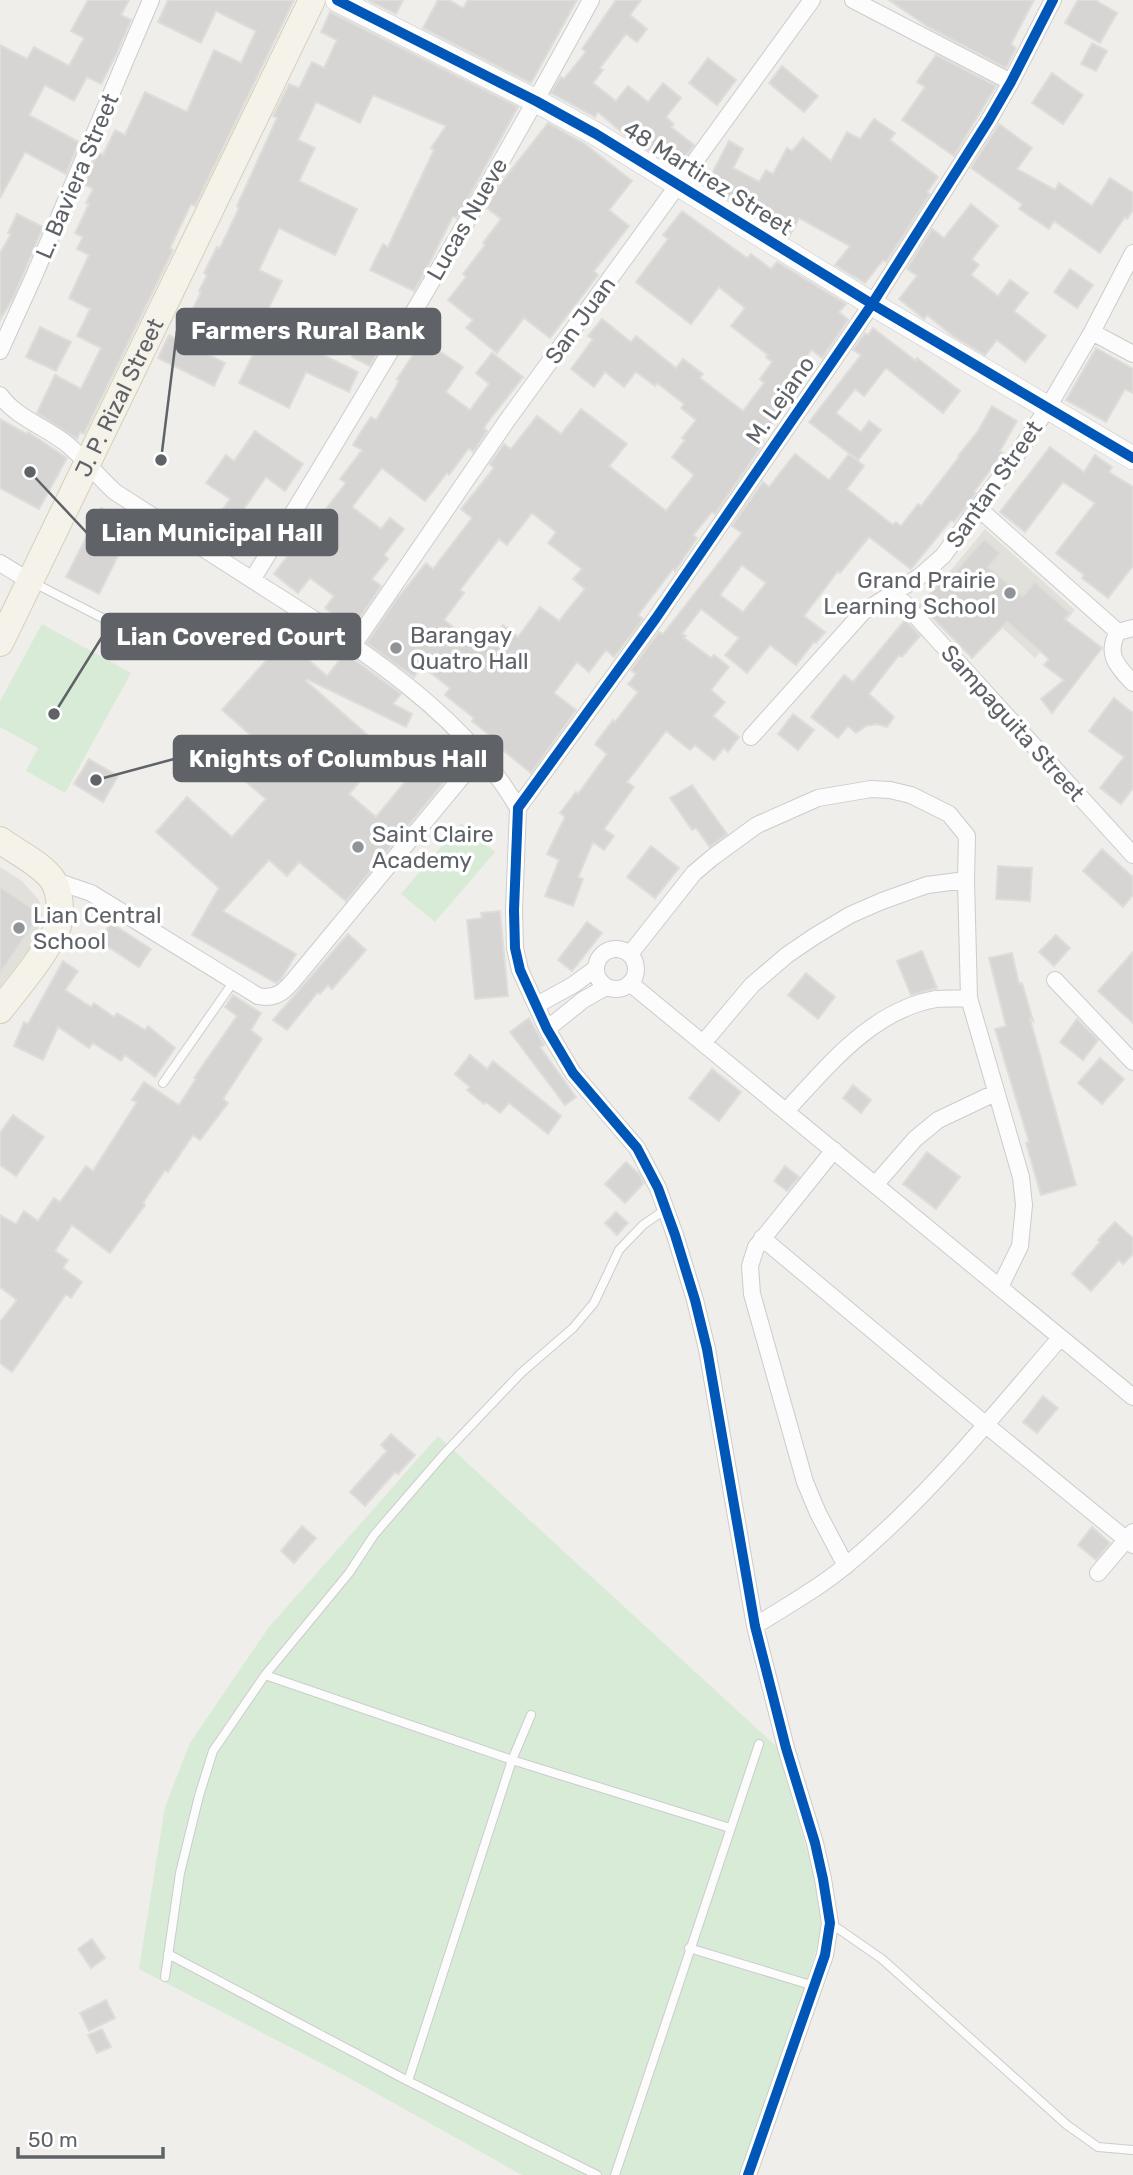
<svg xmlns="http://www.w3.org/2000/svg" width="1133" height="2175" viewBox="0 0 1133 2175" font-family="Rubik,sans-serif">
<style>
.education{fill:#e2e0da}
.green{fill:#d8ebd6}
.building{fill:#d6d5d3;stroke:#deddd9;stroke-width:2;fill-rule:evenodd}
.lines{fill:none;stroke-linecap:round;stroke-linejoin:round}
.lane-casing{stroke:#cbcccc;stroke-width:10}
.street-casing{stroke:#cbcccc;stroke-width:18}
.secondary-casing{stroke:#cacacb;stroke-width:24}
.primary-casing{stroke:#d7ceb8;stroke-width:28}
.lane{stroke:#fdfcfc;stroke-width:8}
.street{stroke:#fdfcfc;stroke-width:16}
.secondary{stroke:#fdfcfc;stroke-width:23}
.primary{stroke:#f4f2e9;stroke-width:26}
.cycleway-casing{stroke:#fff;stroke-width:15}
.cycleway{stroke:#0057b8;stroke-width:10}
.poi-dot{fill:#919496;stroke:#fff;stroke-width:2.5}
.labels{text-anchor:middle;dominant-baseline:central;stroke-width:7;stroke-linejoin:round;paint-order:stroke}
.street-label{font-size:23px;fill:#5f6368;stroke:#fff}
.poi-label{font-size:23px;fill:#5f6368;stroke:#fff;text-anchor:start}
.leader{fill:none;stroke:#5f6368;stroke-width:2.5}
.callout-dot{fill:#5f6368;stroke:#fff;stroke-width:2.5}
.callout{fill:#5f6368;stroke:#5f6368;stroke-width:2.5}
.callout-label{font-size:24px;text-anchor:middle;font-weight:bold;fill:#fff}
</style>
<rect width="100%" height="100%" fill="#efeeea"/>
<!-- education -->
<path class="education" d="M985,529L1075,610L1035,658L946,576Z
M0,867L22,881L39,900L42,915L35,942L0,987Z"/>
<!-- green -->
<path class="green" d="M42,624L131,673L65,793L26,771L38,748L0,727V701Z
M461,823L495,852L435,922L401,894Z
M438,1436L777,1747L814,1875L821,1916L820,1937L777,2076L742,2175H522L342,2074L139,1969L165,1807L190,1743L269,1627Z"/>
<!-- building -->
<path class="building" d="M88,0H129L121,15L131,20L116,55L101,84L87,77L74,101L45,85L29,115L79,142L66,174L25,152L0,198V45L27,59L34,47L69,66L84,38L71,31Z
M168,0H294L195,206L191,204L170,248L173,250L84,434L80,432L77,439L37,413L55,375L81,389L101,348L77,336L90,309L69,298L89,255L77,249L83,237L75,233L89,204L86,203L93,189L84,184L98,152L103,155L115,130L125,135L145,92L187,112L214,50L241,63L256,31L216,11L201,43L158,22Z
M368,0H403L396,14Z
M438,0H449L463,8L468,0H577L531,83L423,28Z
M616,0H641L630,15L647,29L637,42L626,34L600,68L603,70L593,83L616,101L628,86L648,102L663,83L681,98L666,117L674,124L671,127L694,145L677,168L654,151L653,153L627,137L598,112L595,117L551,93L561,77L564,79L586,52L582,49Z
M889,0H1034L1011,44L1016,48L1006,68L928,27Z
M1078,0H1095L1117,13L1100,43L1065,23Z
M330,12L518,107L457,218L453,216L428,266L414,291L370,270L383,244L388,247L434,150L431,148L446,126L373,95L360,123L316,102L298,140L315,148L299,181L357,209L335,255L279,228L259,270L282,281L253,340L215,321L201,351L225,363L214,386L158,358L169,335L178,340L201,292L199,291L207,275L204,273L217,247L220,248L239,208L237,206L277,118L273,116L289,84L299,88L312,62L324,68L337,40L321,32Z
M1092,43L1107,51L1096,71L1081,64Z
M936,55L996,86L954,156L902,120L925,87L917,82Z
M708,58L736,80L717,105L689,83Z
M782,66L818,96L804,112L769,83Z
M1052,73L1083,95L1063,124L1032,103Z
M874,119L895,133L890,140L938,177L927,192L930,194L886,262L883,260L865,283L835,265L850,246L799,218L789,237L723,196L725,192L707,183L729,141L743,149L733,168L759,182L766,170L773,174L787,148L792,151L803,138L831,161L847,132L860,139Z
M548,123L585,144L632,181L609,210L629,226L594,271L598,275L550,338L524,318L497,353L466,328L473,320L448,300L466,277L463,274L485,245L483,243L501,219L487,208L500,184Z
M999,124L1032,148L1017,169L1055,190L1059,183L1092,206L1110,178L1133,193V210L1127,219L1125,217L1100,253L1054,221L1049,229L1019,209L1022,204L971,168Z
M971,204L998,226L972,259L979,265L971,275L998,296L1010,280L1028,293L1014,311L1046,336L1025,362L997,340L985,355L953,336L927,315L924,319L923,318L899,299L917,276L907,269L932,229L944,238Z
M682,211L747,258L751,254L771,269L777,262L846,304L839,312L848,320L822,358L812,350L788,380L799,388L760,439L764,442L715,514L712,512L693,535L697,538L675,571L673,569L638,615L643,619L614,657L606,650L589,672L577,662L554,693L576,710L531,773L500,748L502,745L472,721L474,718L445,695L450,688L427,670L424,673L419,670L414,677L367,643L397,599L426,563L433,569L472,518L461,509L494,468L490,464L504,444L511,449L537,416L561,434L581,409L627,444L609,466L666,511L694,475L672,457L685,440L682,438L696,420L681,408L684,404L657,383L655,386L636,372L624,387L605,372L594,387L571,369L593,339L588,336L602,319L631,342L636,336L676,368L683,359L703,374L700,378L743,411L764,383L760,379L772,362L766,357L768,355L731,326L745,308L719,287L691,324L636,282L668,239L663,235ZM532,513L556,532L548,543L582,569L573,579L585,589L559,621L540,607L518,637L503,625L484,650L444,620L464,593L460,590L499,539L507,545Z
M17,214L43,227L13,298L0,320V253L11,234L8,233Z
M1070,269L1093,285L1077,308L1054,292Z
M305,313L328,324L315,351L358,372L349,392L306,372L289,408L239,383L264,332L290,344Z
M369,321L390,331L370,366L352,357Z
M40,327L71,342L56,371L26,357Z
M873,328L916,361L917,358L960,391L943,413L886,368L864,396L855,389L836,413L861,432L869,421L881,430L858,460L809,422L861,355L853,350L865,333L868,335Z
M423,340L463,367L446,392L470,410L489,384L476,373L492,353L523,377L487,423L484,428L487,431L473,452L469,448L449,475L447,473L425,501L382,468L352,507L381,529L390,518L404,529L384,555L388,559L372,579L381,586L352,629L325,608L334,596L310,578L298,593L274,574L312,523L314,524L346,483L340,479L362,450L353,445L360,433L371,417L376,420L396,387L399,380L397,379Z
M1096,348L1133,369V393L1125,389L1106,422L1066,400Z
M992,406L1017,421L1000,451L1003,453L974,492L976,493L965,508L954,522L951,520L911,569L869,537L840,573L838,571L804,616L825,632L816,643L814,642L796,665L770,645L747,673L725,655L739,638L701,609L682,634L686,636L684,638L711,658L714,655L729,667L711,690L725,702L713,716L739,737L728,752L724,748L714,760L695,745L690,750L666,731L627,782L634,787L604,829L614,836L604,850L593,842L578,877L583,879L573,906L545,896L559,860L547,854L565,817L560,813L576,792L578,794L607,754L595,744L613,720L615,722L638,692L628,684L636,674L631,670L659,632L663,634L742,533L732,526L763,482L769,487L795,454L829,480L849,454L864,466L847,489L893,525L896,522L901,526L918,504L921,506L959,457L958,456L978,431ZM742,565L766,583L743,612L720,595Z
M0,419L27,434L28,432L67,458L39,509L0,488Z
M255,431L303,464L285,491L266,477L241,513L267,532L253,552L213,523L230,499L206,483L226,455L234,461Z
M1050,447L1084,472L1095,455L1112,467L1109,472L1133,487V566L1108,598L1082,578L1084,575L1056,553L1095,503L1063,482L1025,532L1000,512Z
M101,508L134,524L99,594L66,577Z
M984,539L1000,553L988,567L1023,596L1035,582L1070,613L1064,619L1102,648L1052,713L1041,699L1064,680L1044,665L1049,659L1007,622L972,658L920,605L944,578L947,581Z
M905,620L920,636L902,657L899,655L869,694L894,717L887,727L877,724L866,726L856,733L848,726L838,738L811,717L844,675L853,682Z
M285,639L327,676L345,653L401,694L393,704L412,714L406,727L307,679L306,681L386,751L349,794L376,817L443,736L466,755L346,901L299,862L287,876L269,860L223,911L296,954L281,979L276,983L192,935L219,888L156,832L187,797L232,837L266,799L239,776L264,747L222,710Z
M1114,698L1133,713V788L1121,804L1100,788L1124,757L1089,731Z
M793,714L814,730L798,750L778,734Z
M89,759L118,776L103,802L74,784Z
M692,785L727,834L710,847L696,828L692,830L670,798Z
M651,846L679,868L655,898L627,877Z
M1102,849L1133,877V895L1123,907L1083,871Z
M998,866L1032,868L1030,901L996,899Z
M0,887L40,914L0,973Z
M500,911L508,996L475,999L467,920L482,918L481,913Z
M587,922L602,933L572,971L558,960Z
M111,923L151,949L139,967L99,941Z
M348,934L366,950L332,989L328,985L320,994L318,992L287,1030L273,1020Z
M1056,935L1070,948L1054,966L1039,952Z
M922,951L937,988L911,995L897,961Z
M1133,952V1023L1098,991Z
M1012,953L1019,984L1022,983L1033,1021L1030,1019L1076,1185L1041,1195L1026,1143L1029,1142L995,1029L1006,1026L989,958Z
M63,961L78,971L65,990L91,1007L94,1003L114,1017L117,1013L145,1030L148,1026L175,1048L155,1077L125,1055L121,1061L93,1043L89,1048L58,1027L43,1060L14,1046L24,1022L28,1024Z
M806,973L835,997L818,1019L788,995Z
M233,995L261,1013L251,1030L262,1039L223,1099L228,1103L200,1140L193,1135L168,1172L165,1170L143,1203L145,1205L110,1253L72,1225L55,1251L68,1260L63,1268L82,1282L71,1298L66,1294L12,1372L0,1363V1322L17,1300L0,1287V1215L16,1224L24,1211L38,1221L54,1198L60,1202L86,1166L93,1171L137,1102L132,1100L144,1082L179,1105L196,1079L194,1078L237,1016L225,1007Z
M529,1018L544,1045L540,1047L576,1097L565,1105L510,1032Z
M1077,1019L1098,1040L1083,1060L1060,1042Z
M470,1055L487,1069L493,1061L561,1116L548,1134L509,1103L500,1113L486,1102L484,1104L467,1090L470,1087L455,1074Z
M1100,1058L1124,1079L1102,1104L1078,1083Z
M712,1069L741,1092L719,1121L689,1098Z
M853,1085L871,1100L861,1113L843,1098Z
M13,1115L44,1137L16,1176L0,1165V1133Z
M927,1152L960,1177L936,1209L903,1184Z
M626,1162L639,1174L644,1183L625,1203L605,1184Z
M785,1166L799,1177L787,1191L774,1181Z
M616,1212L628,1223L617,1235L605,1223Z
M1115,1222L1133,1238V1254L1123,1264L1119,1260L1091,1291L1072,1274L1100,1242L1098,1240Z
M1043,1396L1058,1408L1037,1433L1023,1422Z
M391,1434L415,1455L398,1474L395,1472L365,1506L350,1492L387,1451L381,1445Z
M302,1526L316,1538L294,1563L281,1551Z
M1092,1527L1110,1543L1096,1560L1078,1545Z
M92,1939L105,1958L91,1968L78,1949Z
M106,2000L115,2018L89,2031L80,2013Z
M102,2029L111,2047L97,2053L88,2035Z"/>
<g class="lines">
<defs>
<path id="lane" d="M34,583L165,650
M163,1083L234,981
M265,1675L512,1760L730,1828
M830,1923L882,1959L1067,2125L1098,2147L1133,2150
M689,1948L814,1986
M168,1954L408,2081L597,2175
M165,1977L180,1873L199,1796L213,1751L265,1675L349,1573L374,1535L443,1455L521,1373L573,1328L594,1303L619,1250L643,1225L666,1209
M408,2081L512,1760L531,1715
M615,2175L759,1744"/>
<path id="street" d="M853,0L1011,82
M1092,332L1133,354
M0,351L34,276L151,0
M0,395C16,418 47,427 68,445C85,459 98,477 115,492C166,525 217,557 268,590C358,647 464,714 518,808
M978,508L1118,632L1133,628
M0,563L31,582
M252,580C369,389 484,197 591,0
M894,592L1133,855
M1118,632C1105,654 1117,666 1133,683
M354,644L506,422L812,0
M751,737L863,612L919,577L943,556L1017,454L1047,409L1092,332L1133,253
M518,808L514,910L515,948L520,970L547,1029L573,1073L637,1148L658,1188L675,1235L695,1300L707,1349L755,1626L786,1748L815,1843L823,1879L830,1923L825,1955L748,2175
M518,808L656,618L872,304L989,120L1011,82L1053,0
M53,880L91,893L258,996C281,1001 289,985 303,969L480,755
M596 969a20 20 0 1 1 40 0a20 20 0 1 1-40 0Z
M630,954L694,873L713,857L757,825L818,798L871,789L890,790L911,795L949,814L967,836L966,880L969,998L1021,1177L1024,1205L1020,1246L1000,1287
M1055,980L1133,1062
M631,984L1133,1397
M537,1005L573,985L595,969
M547,1029L583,1000L606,987
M703,1043L752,985L787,955L815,936L850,915L882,901L927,885L966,880
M786,1111C828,1066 872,1010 936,999C947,998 958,999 969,998
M834,1150L756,1247L750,1266L752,1294L805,1482L818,1513L846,1566
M875,1185L915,1139L938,1120L995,1093
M762,1238L986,1425L1133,1545
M1098,1573L1133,1532
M755,1626C786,1606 821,1587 849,1563C928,1497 993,1416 1060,1338"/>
<path id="secondary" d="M337,0L536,101L596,134L872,304L1133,458"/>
<g id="primary">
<path id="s1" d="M0,643L312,0"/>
<path d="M0,840C16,852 40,863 52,879C60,890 62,913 58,926C47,953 18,987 0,1010"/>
</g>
</defs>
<!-- lane casing -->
<use href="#lane" class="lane-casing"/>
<!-- street casing -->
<use href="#street" class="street-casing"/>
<!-- secondary casing -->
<use href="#secondary" class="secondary-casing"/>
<!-- primary casing -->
<use href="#primary" class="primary-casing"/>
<!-- lane -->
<use href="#lane" class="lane"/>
<!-- street -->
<use href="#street" class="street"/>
<!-- secondary -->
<use href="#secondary" class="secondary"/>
<!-- primary -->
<use href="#primary" class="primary"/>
<defs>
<path id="cycleway" d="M337,0L536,101L596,134L872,304L1133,458
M748,2175L825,1955L830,1923L823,1879L815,1843L786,1748L755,1626L707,1349L695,1300L675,1235L658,1188L637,1148L573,1073L547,1029L520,970L515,948L514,910L518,808L656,618L872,304L989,120L1011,82L1053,0"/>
</defs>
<!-- cycleway casing -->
<use href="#cycleway" class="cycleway-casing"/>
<!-- cycleway -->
<use href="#cycleway" class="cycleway"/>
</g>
<!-- markers -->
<g class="poi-dot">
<circle cx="1010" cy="593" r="7"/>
<circle cx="396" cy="648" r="7"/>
<circle cx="358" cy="847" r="7"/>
<circle cx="19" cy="928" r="7"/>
</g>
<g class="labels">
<!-- street labels -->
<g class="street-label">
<text transform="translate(77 176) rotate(-67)">L. Baviera Street</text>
<text transform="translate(708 178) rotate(32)">48 Martirez Street</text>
<text transform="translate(467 219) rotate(-60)">Lucas Nueve</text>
<text transform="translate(580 320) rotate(-54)">San Juan</text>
<text stroke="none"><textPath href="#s1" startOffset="273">J. P. Rizal Street</textPath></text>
<text transform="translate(780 400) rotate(-55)">M. Lejano</text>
<text transform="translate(994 484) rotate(-55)">Santan Street</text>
<text transform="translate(1013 723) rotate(48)">Sampaguita Street</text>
</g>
<!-- poi labels -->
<g class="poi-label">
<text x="996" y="580" text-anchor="end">Grand Prairie<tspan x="996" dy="26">Learning School</tspan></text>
<text x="410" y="635">Barangay<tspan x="410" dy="26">Quatro Hall</tspan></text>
<text x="372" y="834">Saint Claire<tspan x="372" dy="26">Academy</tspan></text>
<text x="33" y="915">Lian Central<tspan x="33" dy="26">School</tspan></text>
</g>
</g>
<!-- callouts -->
<path class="leader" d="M161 460L177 331M30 472L87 533M54 714L102 637M96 780L174 759"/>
<g class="callout-dot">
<circle cx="161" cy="460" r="7"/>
<circle cx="30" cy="472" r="7"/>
<circle cx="54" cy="714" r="7"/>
<circle cx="96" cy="780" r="7"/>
</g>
<g class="callout">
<rect x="177" y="309" width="263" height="45" rx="7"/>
<rect x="87" y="510" width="250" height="45" rx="7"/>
<rect x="102" y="614" width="258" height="45" rx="7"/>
<rect x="174" y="736" width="328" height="45" rx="7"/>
</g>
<g class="callout-label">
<text x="308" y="339">Farmers Rural Bank</text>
<text x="212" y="541">Lian Municipal Hall</text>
<text x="231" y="645">Lian Covered Court</text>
<text x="338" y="767">Knights of Columbus Hall</text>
</g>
<!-- scale -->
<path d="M18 2147v10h145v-10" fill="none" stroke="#5f6368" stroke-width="3.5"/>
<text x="28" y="2147" font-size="21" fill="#5f6368" stroke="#ffffff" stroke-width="5" paint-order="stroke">50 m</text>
</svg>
